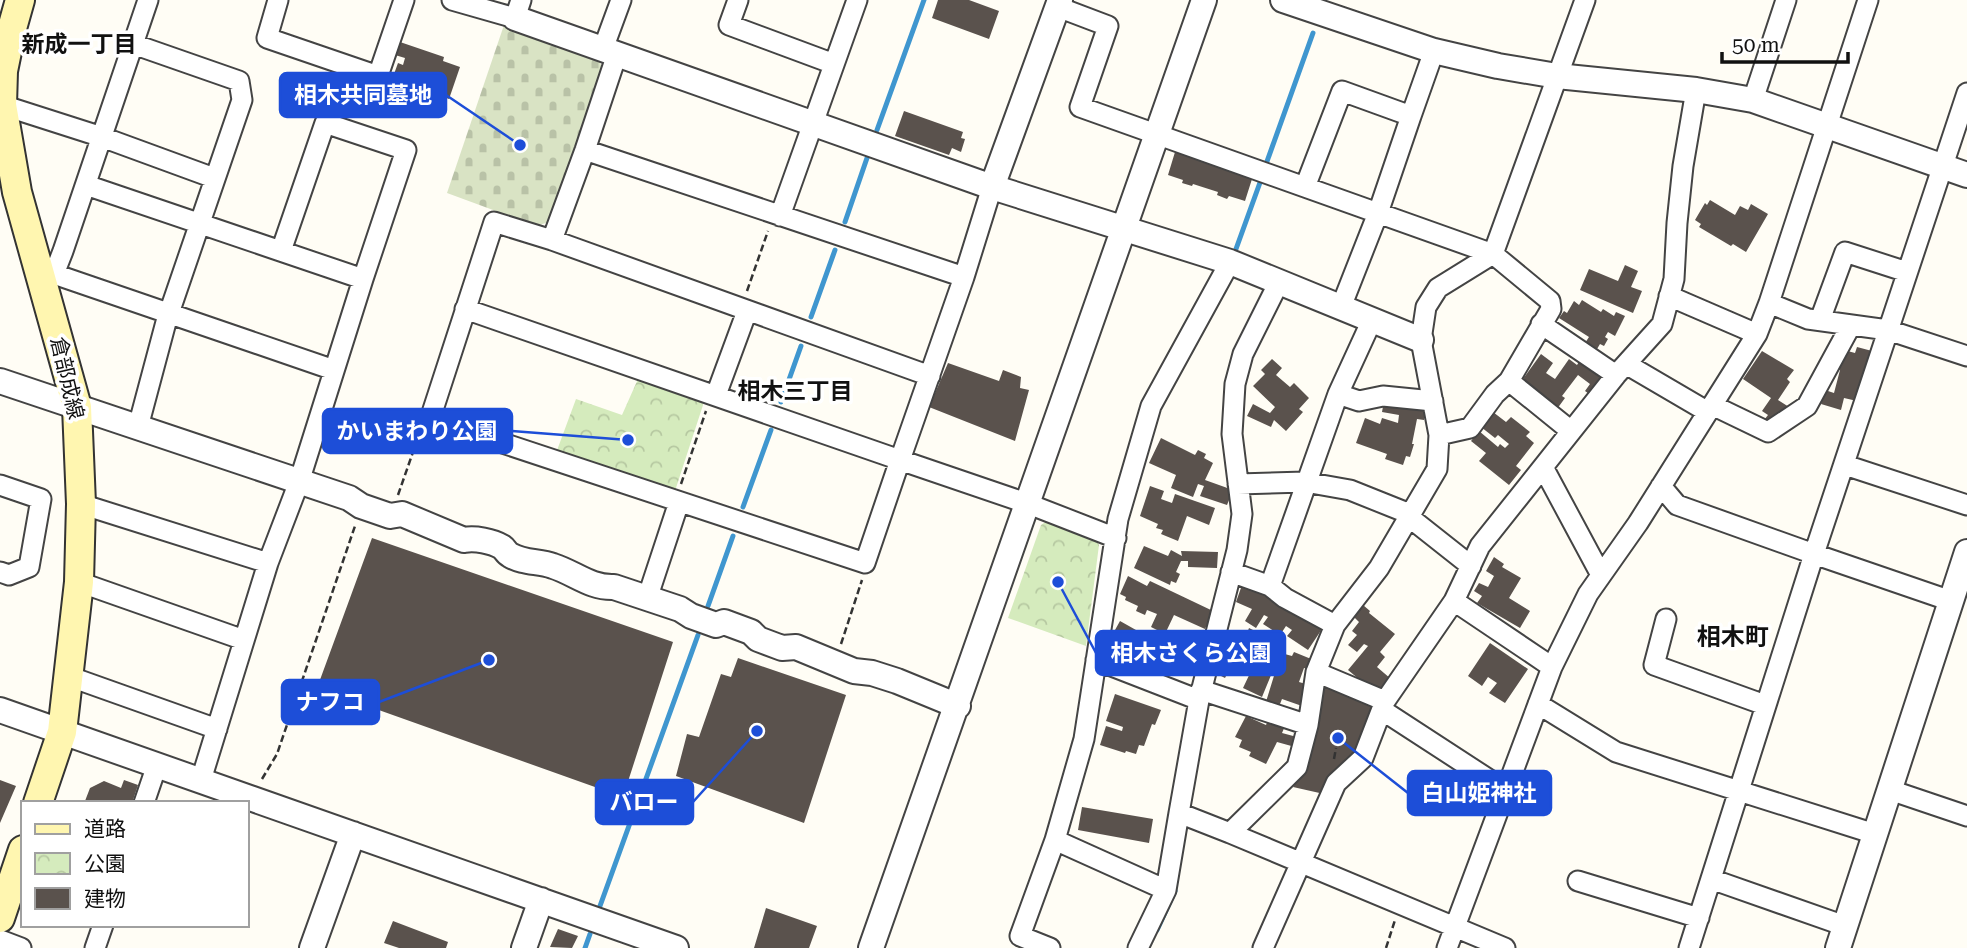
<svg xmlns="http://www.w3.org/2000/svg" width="1967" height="948" viewBox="0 0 1967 948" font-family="'Roboto Serif','Noto Sans JP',serif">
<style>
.cemetery{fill:url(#cemetery-stones)}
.park{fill:url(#park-crowns)}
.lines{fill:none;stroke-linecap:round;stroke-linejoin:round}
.stream{stroke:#3f96cf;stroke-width:5}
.building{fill:#5a524d}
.minor-casing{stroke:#444;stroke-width:23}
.tertiary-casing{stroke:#444;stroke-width:28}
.secondary-casing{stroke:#333;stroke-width:32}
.path{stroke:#333;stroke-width:2.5;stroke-dasharray:7 3.5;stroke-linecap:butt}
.minor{stroke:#fff;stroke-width:19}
.tertiary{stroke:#fff;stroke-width:24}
.secondary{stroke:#fff6b0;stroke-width:28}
.labels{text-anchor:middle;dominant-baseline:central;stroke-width:7;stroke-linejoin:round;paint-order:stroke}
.street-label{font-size:21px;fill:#111;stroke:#fff}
.neighbourhood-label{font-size:23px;font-weight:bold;fill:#111;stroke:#fff}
.quarter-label{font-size:24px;font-weight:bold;fill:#111;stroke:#fff}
.leader{fill:none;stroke:#1d4ed8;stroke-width:2.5}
.callout-dot{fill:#1d4ed8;stroke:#fff;stroke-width:2.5}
.callout{fill:#1d4ed8;stroke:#1d4ed8;stroke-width:2.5}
.callout-label{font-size:23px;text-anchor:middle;font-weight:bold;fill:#fff}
</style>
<defs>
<pattern id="cemetery-stones" width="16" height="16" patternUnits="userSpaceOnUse" patternTransform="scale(1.75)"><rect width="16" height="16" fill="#d9e3c4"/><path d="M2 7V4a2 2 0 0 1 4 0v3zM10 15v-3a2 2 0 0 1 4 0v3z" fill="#b9c2a7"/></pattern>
<pattern id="park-crowns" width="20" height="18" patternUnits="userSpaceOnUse" patternTransform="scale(1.75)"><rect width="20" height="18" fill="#d5ebbd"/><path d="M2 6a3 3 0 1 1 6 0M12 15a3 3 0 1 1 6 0" fill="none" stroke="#b6c8a1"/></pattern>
</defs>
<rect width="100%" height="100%" fill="#fffdf5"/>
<!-- cemetery -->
<path class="cemetery" d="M504,25L599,61L603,69L549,222L536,226L447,193Z"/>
<!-- park -->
<path class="park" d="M638,379L704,402L674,494L556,453L576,399L622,415Z
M1050,519L1094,536L1099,545L1086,646L1008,618L1041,525Z"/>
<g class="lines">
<!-- stream -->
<path class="stream" d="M877,130L924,0
M1265,167L1313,33
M845,222L867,158
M1236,249L1262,177
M811,317L835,250
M781,402L801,346
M743,507L771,430
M708,606L733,536
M600,906L698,635
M1157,930L1175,891
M585,948L590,934"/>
</g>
<!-- building -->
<path class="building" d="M938,0H969L999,11L989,39L932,18Z
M400,42L444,57L443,61L460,67L449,99L436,94L441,80L422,74L417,88L395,81L397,75L394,74L398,63L403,65L405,58L395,55Z
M904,111L963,132L961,138L965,139L961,152L952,148L949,155L895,136Z
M1175,152L1252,179L1245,201L1229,196L1227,199L1217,195L1218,192L1193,184L1192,186L1182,183L1183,180L1168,175Z
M1710,200L1735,215L1740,206L1748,210L1751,204L1768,214L1746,252L1733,244L1731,246L1699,227L1701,224L1695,220L1705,203L1707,205Z
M1625,265L1638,271L1631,287L1642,291L1633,313L1580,290L1589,269L1618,281Z
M1582,300L1601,312L1603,309L1614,316L1616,312L1625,316L1615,336L1608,332L1605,337L1608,339L1604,346L1600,344L1594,354L1583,346L1589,337L1559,318L1564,311L1567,313L1574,301L1579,305Z
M1857,347L1872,351L1857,401L1844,398L1841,410L1821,404L1825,390L1834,393L1840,370L1836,368L1844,350L1855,353Z
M1762,351L1794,370L1787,379L1790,382L1778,400L1789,407L1773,426L1764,420L1768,415L1762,411L1771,398L1743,379Z
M1541,354L1553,363L1546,373L1555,379L1569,359L1577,365L1582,357L1606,375L1592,396L1585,391L1590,384L1578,375L1562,396L1565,398L1557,409L1520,383Z
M1272,359L1282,368L1276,375L1290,387L1294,383L1309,398L1299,409L1303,412L1286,431L1274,420L1271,427L1247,416L1253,404L1270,413L1275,407L1253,386L1265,374L1261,370Z
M948,363L999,381L1003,370L1021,377L1020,388L1029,390L1015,441L929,407Z
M1384,401L1425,407L1424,420L1417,419L1412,444H1414L1410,457L1406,456L1403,465L1385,459L1387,454L1356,443L1365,418L1380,424L1382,418L1398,423L1399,415L1382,412Z
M1493,412L1506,422L1511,417L1530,432L1526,436L1534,443L1516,466L1521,470L1509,485L1479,461L1486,453L1471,441L1479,431L1498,447L1500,444L1505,448L1509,444L1498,435L1495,438L1481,427Z
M1161,438L1195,455L1198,450L1206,454L1204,458L1213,463L1205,480L1233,490L1227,505L1200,496L1204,486L1198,484L1193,497L1171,488L1176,475L1149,463Z
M1150,486L1164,491L1161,499L1172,503L1175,494L1215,508L1209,525L1187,516L1178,541L1161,534L1163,530L1156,528L1158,524L1140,516Z
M372,538L673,642L623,797L317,688Z
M1144,546L1168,556L1171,550L1182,556L1181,551L1218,552L1217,568L1188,567V561H1181L1176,572L1180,574L1176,583L1171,581L1170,585L1134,568Z
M1494,557L1504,564L1502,567L1521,578L1509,598L1530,611L1520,628L1477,603L1482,596L1474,591L1479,583L1488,587L1494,576L1486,571Z
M1128,576L1147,586L1150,581L1213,611L1205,629L1174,615L1165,634L1151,627L1157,614L1147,610L1145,615L1136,611L1138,606L1125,600L1126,597L1120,594Z
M1242,585L1267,594L1322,629L1308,650L1287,636L1292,630L1286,626L1280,635L1263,624L1268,617L1264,615L1256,628L1245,621L1252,609L1236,602Z
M1363,605L1370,611L1369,613L1395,634L1380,652L1385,657L1377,667L1391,679L1381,692L1372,690L1348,670L1368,646L1364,644L1357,652L1348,645L1357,635L1352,631L1359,622L1353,616Z
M1120,621L1136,630L1133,636L1143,641L1144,639L1150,642L1155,633L1182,651L1202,659L1197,672L1178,665L1177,667L1157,656L1146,674L1117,658L1122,649L1112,644L1119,632L1115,630Z
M1249,628L1265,636L1254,659L1274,668L1262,697L1243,688L1252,669L1239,663L1235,672L1229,670L1225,678L1221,676L1225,667L1221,665L1228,651L1230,652L1235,640L1243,644Z
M1490,643L1528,669L1505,703L1489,693L1497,683L1488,677L1482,686L1468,676Z
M1294,652L1316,661L1313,671L1304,668L1299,682L1309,685L1302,706L1282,699L1278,709L1265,705L1281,653L1292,656Z
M738,658L846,695L804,823L676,776L687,734L699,737L721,674L731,677Z
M1322,681L1376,707L1358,754L1324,794L1293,787L1301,776Z
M1115,694L1161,710L1155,725L1152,724L1144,746L1139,745L1136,754L1126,751L1125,753L1100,745L1106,726L1122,731L1123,727L1106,721Z
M1246,716L1266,725L1269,718L1285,726L1282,733L1297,737L1295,747L1277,742L1266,764L1249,756L1251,752L1239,747L1242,740L1235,737Z
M0,780L16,786L0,823Z
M124,780L138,785L132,803L85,801L90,788L104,781L121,788Z
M1082,807L1153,819L1149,843L1078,830Z
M766,908L817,926L809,948H754Z
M393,921L448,942L446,948H399L384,943Z
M558,929L578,936L572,948L550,947Z"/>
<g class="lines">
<defs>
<path id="minor" d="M278,0L267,38L378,76L404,0
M452,0L515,18L521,0
M738,0L729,25L834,64
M1058,7L1108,26L1080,107L1493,254L1550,301L1551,309L1509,381L1495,394L1470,428L1439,435
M133,44L239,81L242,100L166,322L138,427
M603,49L621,0
M617,54L585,150L552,240L930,376
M1753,100L1786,0
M2,105L102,137L214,178
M1411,116L1434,51
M585,150L964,277
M86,185L363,279
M992,187L964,277L900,460L1026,503L1116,538
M1305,187L1342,91L1411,116L1378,213L1341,307
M780,216L857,0
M54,274L334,370
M43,283L54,274L63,251L148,0
M1669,296L1757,334
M1769,303L1868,0
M465,309L900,460L865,563L430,419L494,222L552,240
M1820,320L1845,252L1907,272
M1541,324L1616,375
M1626,364L1708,412
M1509,381L1571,431
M1338,394L1359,401L1383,396L1433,401
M716,395L747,311
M1712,405L1768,432L1807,406L1851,325
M1845,465L1967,505
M1543,467L1601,575
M1238,484L1305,482L1350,490L1410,514
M0,485L41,499L29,567L9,575L0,572
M1661,486L1677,505L1814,554L1689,948
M81,504L268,563
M1409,517L1471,566
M1231,572L1270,586
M79,582L244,640
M647,599L679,502
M1454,601L1552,667
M1951,601L1814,554L1967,93
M1666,619L1654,665L1765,705
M1335,625L1285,598L1270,586L1338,394L1372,320
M1096,660L1199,700
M1316,672L1385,701
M68,676L217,729
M1201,690L1308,725
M1538,704L1616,752L1875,834
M1382,710L1505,790
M201,780L268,563L299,482L363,279L406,150L325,123L281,251
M1890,790L1967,816
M144,803L157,765
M1179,813L1199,700L1237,550L1242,514L1232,434L1235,384L1243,354L1279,282
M1230,833L1179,813L1166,890L1055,840L1084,739L1118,519L1151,406L1230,262
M1711,879L1845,926
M1578,881L1699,918
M0,940L21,948
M95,948L103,925
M1050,948L1020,936L1055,840
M1138,948L1166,890
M1263,948L1336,783L1363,758L1385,701L1454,601L1480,546L1616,375L1662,324L1674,279L1677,223L1683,166L1696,90
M1447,948L1552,667L1588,594L1638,523L1757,334L1769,303L1808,319L1888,330L1967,356
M1505,948L1230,833L1297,767L1308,725L1316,672L1335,625L1379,568L1437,469L1439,435L1421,340L1426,307L1438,288L1493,254L1585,0"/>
<path id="tertiary" d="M1283,0L1434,51L1498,66L1557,76L1696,90L1753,100L1967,175
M515,18L992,187L1060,0
M992,187L1230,262L1421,340
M0,381L349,498L361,506L390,516L402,514L464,540C475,538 492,541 502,547C505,549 506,553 510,555C523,563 539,561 553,566C575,573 590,588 614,587L680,609L691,616L716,625L724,622L751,632L758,639L782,648L796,647L854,671L872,673L897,681L958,706
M0,710L676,948
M312,948L353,834
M524,948L541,900
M871,948L1204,0
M1838,948L1967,552"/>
<path id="secondary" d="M20,0L11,32L3,71L2,105L17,192L77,407L81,504L79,582L62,732L38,803
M0,918L23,850"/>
</defs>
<!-- minor casing -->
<use href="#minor" class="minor-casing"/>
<!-- tertiary casing -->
<use href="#tertiary" class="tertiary-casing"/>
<!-- secondary casing -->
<use href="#secondary" class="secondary-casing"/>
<!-- path -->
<path class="path" d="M361,115L370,92
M747,291L768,231
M681,484L706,411
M398,495L420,432
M841,644L862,580
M1334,759L1336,748
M262,779L277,754L355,526
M1386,948L1395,920"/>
<!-- minor -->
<use href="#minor" class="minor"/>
<!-- tertiary -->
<use href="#tertiary" class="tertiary"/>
<!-- secondary -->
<use href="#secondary" class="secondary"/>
</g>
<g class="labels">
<!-- street labels -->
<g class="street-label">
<text transform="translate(67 378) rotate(77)">倉部成線</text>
</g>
<!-- neighbourhood labels -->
<g class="neighbourhood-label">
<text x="79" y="44">新成一丁目</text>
<text x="795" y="391">相木三丁目</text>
</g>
<!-- quarter labels -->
<g class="quarter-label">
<text x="1733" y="637">相木町</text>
</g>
</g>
<!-- callouts -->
<path class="leader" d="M520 145L446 95M628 440L512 431M1058 582L1096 653M489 660L379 702M1338 738L1408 793M757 731L693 802"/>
<g class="callout-dot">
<circle cx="520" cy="145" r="7"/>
<circle cx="628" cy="440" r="7"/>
<circle cx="1058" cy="582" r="7"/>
<circle cx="489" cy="660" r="7"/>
<circle cx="1338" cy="738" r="7"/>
<circle cx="757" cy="731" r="7"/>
</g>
<g class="callout">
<rect x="280" y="73" width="166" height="44" rx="7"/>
<rect x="323" y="409" width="189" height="44" rx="7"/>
<rect x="1096" y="631" width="189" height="44" rx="7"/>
<rect x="282" y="680" width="97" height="44" rx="7"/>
<rect x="1408" y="771" width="143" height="44" rx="7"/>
<rect x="596" y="780" width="97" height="44" rx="7"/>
</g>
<g class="callout-label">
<text x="363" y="103">相木共同墓地</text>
<text x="417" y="439">かいまわり公園</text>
<text x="1191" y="661">相木さくら公園</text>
<text x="330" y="710">ナフコ</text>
<text x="1479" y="801">白山姫神社</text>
<text x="644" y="810">バロー</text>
</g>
<!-- legend -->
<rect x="21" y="801" width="228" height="126" fill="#ffffff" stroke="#a0a0a0" stroke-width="2"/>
<rect x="35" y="824" width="35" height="10" fill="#fff6b0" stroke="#a0a0a0" stroke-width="2"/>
<text x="84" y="836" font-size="21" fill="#111111">道路</text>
<rect x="35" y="853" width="35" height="21" fill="url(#park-crowns)" stroke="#a0a0a0" stroke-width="2"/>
<text x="84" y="871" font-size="21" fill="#111111">公園</text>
<rect x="35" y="888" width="35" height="21" fill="#5a524d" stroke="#a0a0a0" stroke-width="2"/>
<text x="84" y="906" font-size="21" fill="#111111">建物</text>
<!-- scale -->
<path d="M1722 52v10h126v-10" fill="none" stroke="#111111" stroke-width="3.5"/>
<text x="1732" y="52" font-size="21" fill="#111111" stroke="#ffffff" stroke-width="5" paint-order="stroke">50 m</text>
</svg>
